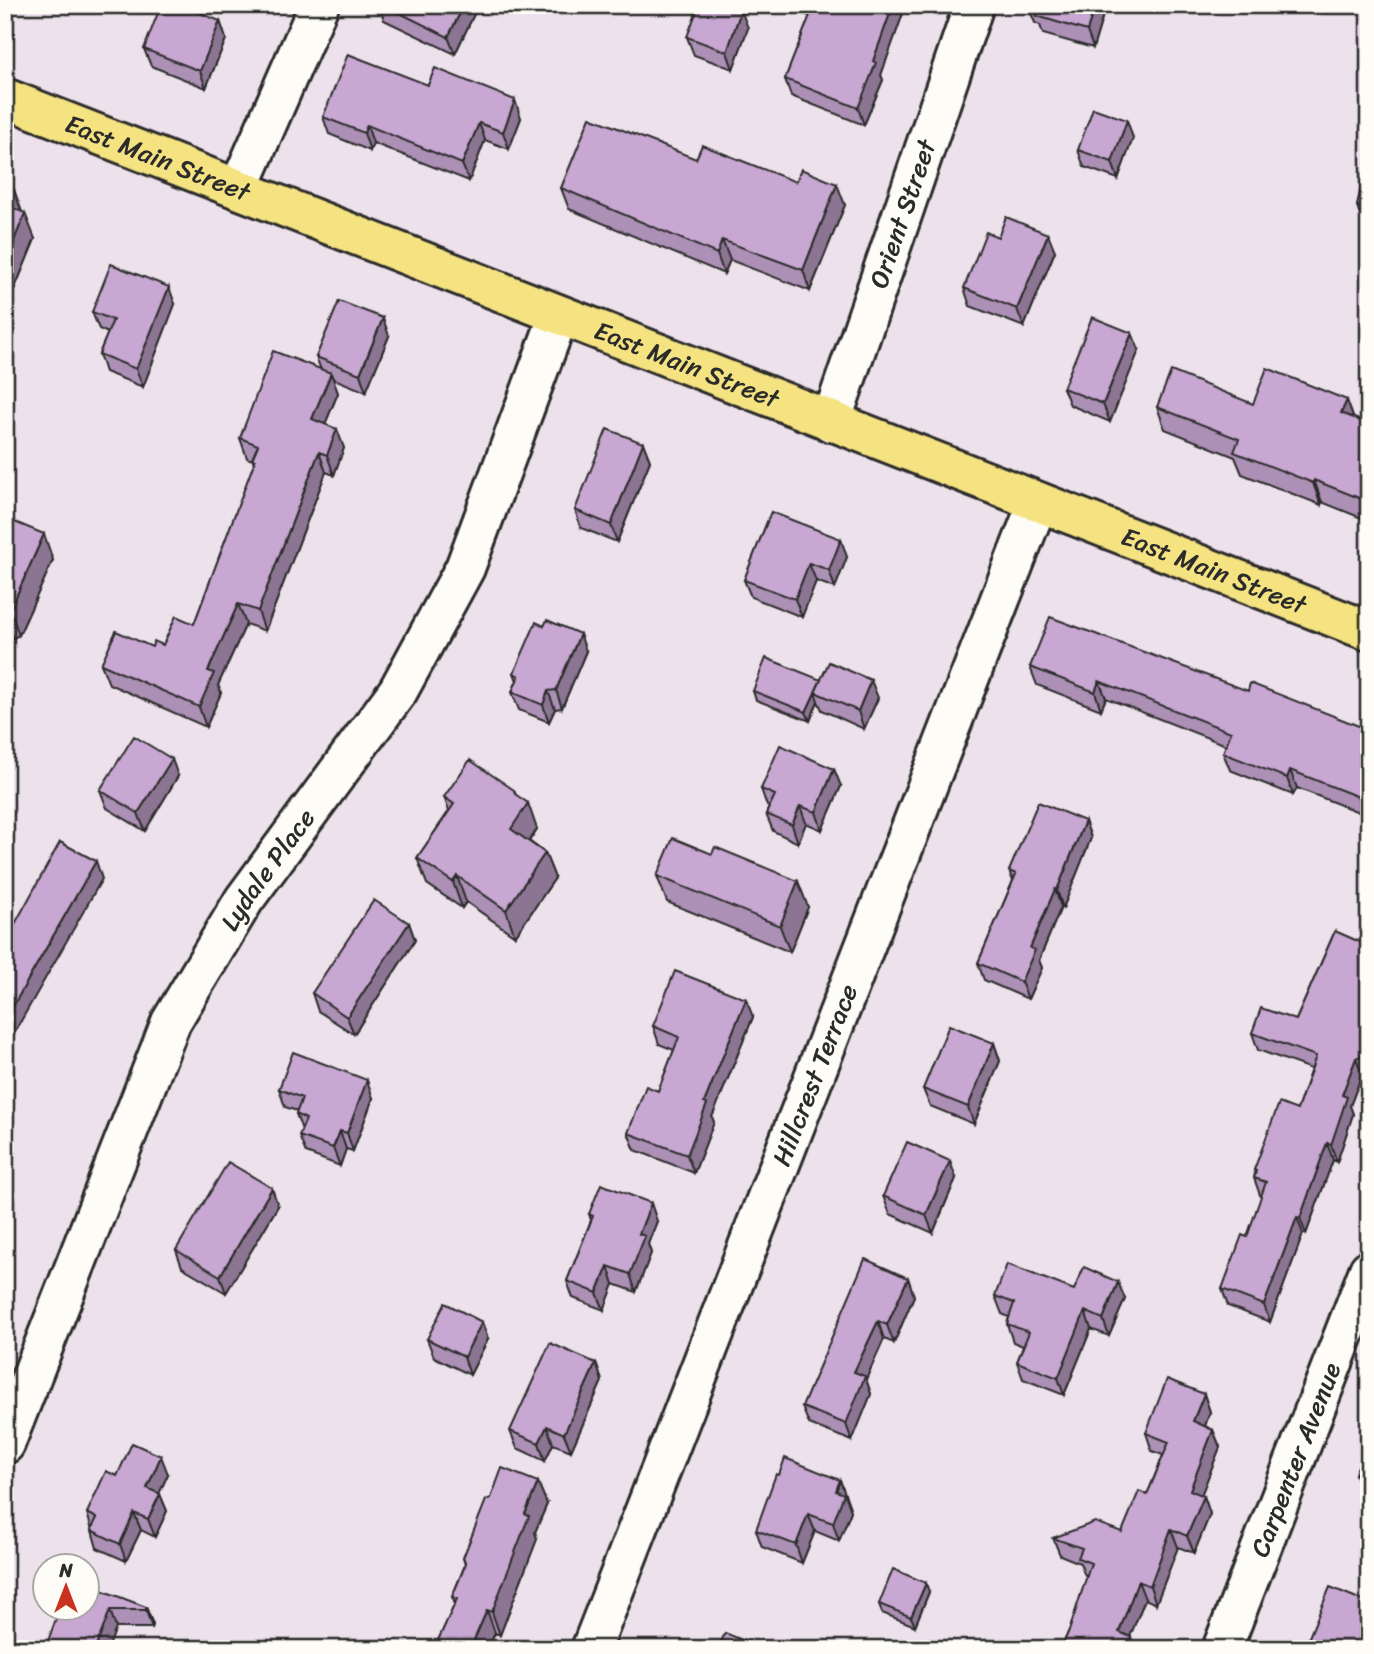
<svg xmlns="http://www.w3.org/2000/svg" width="1374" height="1654" viewBox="0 0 1374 1654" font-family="Sriracha,sans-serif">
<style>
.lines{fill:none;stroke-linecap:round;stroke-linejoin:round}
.minor-casing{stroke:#2b2b2b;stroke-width:44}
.major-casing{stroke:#2b2b2b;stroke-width:44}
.minor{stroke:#fdfcf7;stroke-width:38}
.major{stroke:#f5e382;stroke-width:38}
.wall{fill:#ac90b5;stroke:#2b2b2b;stroke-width:2}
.shaded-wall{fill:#8c7593;stroke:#2b2b2b;stroke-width:2}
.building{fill:#c8a7d2;stroke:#2b2b2b;stroke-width:2}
.labels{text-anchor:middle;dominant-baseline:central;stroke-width:7;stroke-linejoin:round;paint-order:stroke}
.street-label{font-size:26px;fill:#2b2b2b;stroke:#fdfcf7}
</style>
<rect width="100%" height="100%" fill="#ede2ec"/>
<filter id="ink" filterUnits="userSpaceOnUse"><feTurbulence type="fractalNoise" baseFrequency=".0143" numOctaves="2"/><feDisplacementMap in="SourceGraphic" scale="14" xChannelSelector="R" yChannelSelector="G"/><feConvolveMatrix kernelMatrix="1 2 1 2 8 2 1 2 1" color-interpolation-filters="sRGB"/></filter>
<g filter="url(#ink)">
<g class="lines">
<defs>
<g id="minor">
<path d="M239,188L319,5"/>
<path id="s1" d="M831,422L974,5"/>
<path id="s2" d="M5,1444L171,1022L244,900L398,691L465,568L559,315"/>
<path id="s3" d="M591,1649L1038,502"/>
<path id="s4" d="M1222,1649L1369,1270"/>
</g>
<g id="major">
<path id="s5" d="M5,98L1369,631"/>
</g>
</defs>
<!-- minor casing -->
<use href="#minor" class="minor-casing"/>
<!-- major casing -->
<use href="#major" class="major-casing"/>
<!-- minor -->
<use href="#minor" class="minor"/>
<!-- major -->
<use href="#major" class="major"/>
</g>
<!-- wall -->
<path class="wall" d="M370,5H476L477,8L455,54L384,20L381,11Z
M801,5H906L881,75L883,80L864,125L791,96L785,79L810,16L804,14Z
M1106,5L1093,48L1043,34L1040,25L1035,23L1028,6Z
M220,21L226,39L206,88L151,66L144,49Z
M748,28L733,69L694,55L687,37Z
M428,85L521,118L509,149L485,140L469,181L373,143L370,151L329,134L323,117Z
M1133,138L1118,179L1084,167L1078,150Z
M696,159L845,205L810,291L730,260L724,274L569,209L561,188Z
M1369,173V217L1360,215L1357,206Z
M5,187L14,190L22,212L35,239L12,295L7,293L5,298Z
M998,237L1055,251L1024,327L970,306L964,288Z
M175,304L143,387L105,372L99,354L108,333L99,329L92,312Z
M389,336L366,392L332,378L338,393L325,424L344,448L334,475L326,472L265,631L246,624L218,685L221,693L206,727L109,684L101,664L152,647L163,645L194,624L254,464L253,460L247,458L240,438L321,370L316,357Z
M1139,350L1110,422L1070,405L1063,388Z
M1253,404L1353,418L1369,424V521L1322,502L1321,505L1242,474L1235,457L1165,429L1157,407Z
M643,443L650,461L617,542L581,528L575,510Z
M771,512L847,557L835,588L816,581L802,617L751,597L744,580Z
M5,518L53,560L19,635L13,638L5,655Z
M586,651L562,708L555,709L549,722L519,710L512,692L517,681L514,673Z
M1030,667L1248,691L1369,730V816L1297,788L1293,795L1230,770L1223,753L1226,745L1106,698L1101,710L1037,685Z
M821,680L878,698L864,729L822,710L818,701L810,721L756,700L753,691Z
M178,776L145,831L107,808L100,790Z
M841,786L822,830L806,823L798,843L773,831L766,814L769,807L767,806L761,789Z
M516,796L537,829L529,841L545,853L555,878L515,936L466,902L462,908L427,884L417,858L449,811L444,797Z
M1085,821L1091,838L1063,908L1061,907L1039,960L1042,968L1028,999L984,980L978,963L1013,881L1009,871Z
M657,876L808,907L790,952L667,902Z
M409,923L415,940L354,1034L318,1011L312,993Z
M1335,931L1367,1073L1362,1074L1350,1106L1353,1114L1337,1162L1333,1160L1306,1234H1303L1270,1322L1228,1306L1222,1289L1247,1237L1262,1195H1260L1254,1178L1255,1174L1254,1170L1297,1110L1311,1069L1258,1050L1252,1033L1296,1020Z
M753,1017L712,1117L714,1122L694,1173L635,1150L628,1133L658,1091L674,1050L659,1044L653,1026Z
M994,1043L1000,1061L974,1124L930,1106L923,1089Z
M279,1089L373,1098L353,1151L346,1149L340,1166L306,1153L299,1136L302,1130L296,1114L297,1111L285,1107Z
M956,1178L933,1233L890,1214L883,1196Z
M278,1206L226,1293L182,1267L176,1250Z
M589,1214L657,1221L648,1244L651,1253L636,1292L614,1284L604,1310L573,1298L567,1281L591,1220Z
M908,1278L914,1296L894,1343L884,1339L866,1379L871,1394L852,1441L809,1424L802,1407Z
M1074,1290L1125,1299L1109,1336L1091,1329L1064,1395L1023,1379L1017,1362L1023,1346L1013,1342L1007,1324L1009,1317L1002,1314L995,1296Z
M427,1339H488L470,1375L434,1357Z
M596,1363L602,1381L571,1451L553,1444L545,1461L517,1448L510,1431Z
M1204,1394L1210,1412L1205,1426L1213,1430L1220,1447L1201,1495L1204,1496L1210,1514L1194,1553L1178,1547L1156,1604L1145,1599L1130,1636L1135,1649H1061L1070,1628L1087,1577L1085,1576L1080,1563L1060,1555L1053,1538L1122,1532L1147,1495L1163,1455L1152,1451L1146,1433Z
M1369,1440V1494L1361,1491L1355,1474Z
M168,1474L159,1493L167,1511L155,1537L141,1530L126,1561L97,1548L87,1513L117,1476Z
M779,1475L840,1480L851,1511L839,1541L815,1531L802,1563L762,1547L756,1530Z
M547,1504L535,1532L537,1539L500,1635L495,1633L488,1649H434L455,1604L452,1597L465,1565L463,1558Z
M929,1592L915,1626L882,1613L879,1604Z
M146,1607L153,1625L152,1628H116L60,1608Z"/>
<!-- shaded-wall -->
<path class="shaded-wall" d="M464,5H476L477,8L455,54L448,37Z
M893,5H906L881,75L883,80L864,125L858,108L873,61Z
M1095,5H1106L1093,48L1087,31Z
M741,10L748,28L733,69L727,52Z
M220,21L226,39L206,88L200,71Z
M515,100L521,118L509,149L503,132Z
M1127,120L1133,138L1118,179L1112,162Z
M479,123L485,140L469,181L462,164Z
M367,125L373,143L370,151L364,133Z
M837,184L845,205L810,291L803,270Z
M14,190L23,216L8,206Z
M25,213L35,239L12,295L5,276V263Z
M1048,234L1055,251L1024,327L1017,309Z
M722,240L730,260L724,274L717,254Z
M169,287L175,304L143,387L136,369Z
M383,318L389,336L366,392L360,374Z
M1132,333L1139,350L1110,422L1103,404Z
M331,373L338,393L319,439L312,419Z
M1347,400L1355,422L1341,413Z
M337,429L344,448L334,475L327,455Z
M643,443L650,461L617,542L611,525Z
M319,452L326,472L265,631L258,611Z
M1314,480L1322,502L1321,505L1313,483Z
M44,534L53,560L19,635L10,610Z
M841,539L847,557L835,588L829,570Z
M809,563L816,581L802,617L795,599Z
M238,604L246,624L218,685L221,693L206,727L199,707L208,671Z
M5,617L13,638L5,655Z
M580,634L586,651L562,708L556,690Z
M821,680L815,692L818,701L810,721L806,712Z
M871,680L878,698L864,729L858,711Z
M1099,681L1106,698L1101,710L1095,692Z
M548,691L555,709L549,722L543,705Z
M172,759L178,776L145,831L138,813Z
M834,769L841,786L822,830L816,812Z
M1290,770L1297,788L1293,795L1287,778Z
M514,790L522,812L528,803L537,829L520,855L511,829Z
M800,806L806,823L798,843L792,825Z
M1085,821L1091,838L1063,908L1057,890Z
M545,853L555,878L515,936L506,910Z
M96,861L102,879L5,1049V1020Z
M457,876L466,902L462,908L453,882Z
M798,881L808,907L790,952L780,926Z
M1055,889L1061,907L1039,960L1042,968L1028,999L1021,982L1030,948Z
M409,923L415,940L354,1034L347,1017Z
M746,999L753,1017L712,1117L714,1122L694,1173L687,1155L704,1103Z
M1369,1035V1069L1367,1073L1361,1056Z
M994,1043L1000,1061L974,1124L968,1107Z
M1356,1058L1362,1074L1350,1106L1353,1114L1337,1162L1331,1145L1342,1095Z
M367,1080L373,1098L353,1151L347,1133Z
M340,1131L346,1149L340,1166L333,1148Z
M1327,1143L1333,1160L1306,1234L1300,1218Z
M950,1161L956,1178L933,1233L926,1215Z
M272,1188L278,1206L226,1293L220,1276Z
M651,1203L657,1221L648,1244L651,1253L636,1292L630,1274L639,1234Z
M1297,1217L1303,1234L1270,1322L1264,1305Z
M608,1266L614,1284L604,1310L597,1293Z
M908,1278L914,1296L894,1343L887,1325Z
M1118,1282L1125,1299L1109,1336L1103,1319Z
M1085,1311L1091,1329L1064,1395L1058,1378Z
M878,1321L884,1339L866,1379L871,1394L852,1441L846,1424L854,1372Z
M482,1322L488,1339L470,1375L464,1357Z
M596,1363L602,1381L571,1451L564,1434Z
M1204,1394L1210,1412L1200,1439L1193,1421Z
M547,1426L553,1444L545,1461L539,1443Z
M1213,1430L1220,1447L1196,1508L1190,1490Z
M161,1456L168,1474L154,1505L147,1488Z
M840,1480L851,1511L839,1541L833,1523L836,1491Z
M538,1482L547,1504L535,1532L537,1539L500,1635L492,1612L525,1514Z
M160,1494L167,1511L155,1537L148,1519Z
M1204,1496L1210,1514L1194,1553L1187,1536Z
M134,1513L141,1530L126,1561L120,1544Z
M808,1514L815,1531L802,1563L796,1545Z
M1171,1529L1178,1547L1156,1604L1150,1586Z
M1138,1581L1145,1599L1125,1649L1119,1632Z
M926,1583L929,1592L915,1626L911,1617Z
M146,1607L153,1625L152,1628L146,1610Z
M110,1610L116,1628L108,1649H95Z
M487,1610L495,1633L488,1649H470Z
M1369,1620V1649H1363L1364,1632Z
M1131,1637L1135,1649H1126Z"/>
<!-- building -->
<path class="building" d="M161,5H180L220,21L200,71L144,49Z
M384,5H464L448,37Z
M699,5H728L741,10L727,52L687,37Z
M814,5H893L873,61L876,63L858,108L785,79Z
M1028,5H1095L1087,31L1037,16L1039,9Z
M348,54L428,85L435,68L515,100L503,132L479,123L462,164L367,125L364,133L323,117Z
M1093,108L1127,120L1112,162L1078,150Z
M590,117L696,159L702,145L796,182L801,169L837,184L803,270L722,240L717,254L561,188Z
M1364,172L1369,173V209L1357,206Z
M5,187L14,190L8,206L25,213L5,263Z
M1006,217L1048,234L1017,309L964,288L986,232L998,237Z
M111,264L169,287L136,369L99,354L113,320L92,312Z
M339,301L383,318L360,374L316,357Z
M1092,317L1132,333L1103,404L1063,388Z
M273,351L331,373L312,419L337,429L327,455L319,452L258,611L238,604L208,671L214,673L199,707L101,664L116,631L152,647L154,641L163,645L176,616L194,624L255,460L252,459L258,445L240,438Z
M1267,368L1347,400L1341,413L1369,424V502L1314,480L1313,483L1234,452L1239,439L1157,407L1171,371L1253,404Z
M607,429L643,443L611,525L575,510Z
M771,512L841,539L829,570L809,563L795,599L744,580Z
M5,518L44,534L10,610L5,611Z
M1050,617L1248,691L1250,683L1369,730V801L1290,770L1287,778L1223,753L1231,732L1099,681L1095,692L1030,667Z
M547,620L580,634L556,690L548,691L543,705L512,692L519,676L514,673L536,622L544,626Z
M766,658L821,680L806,712L753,691Z
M829,662L871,680L858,711L815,692Z
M134,736L172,759L138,813L100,790Z
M780,745L834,769L816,812L800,806L792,825L766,814L775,795L761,789Z
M470,760L514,790L515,794L528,803L511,829L545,853L506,910L457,876L453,882L417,858L454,804L444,797Z
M1038,802L1085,821L1057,890L1055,889L1030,948L1035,950L1021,982L978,963L1016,874L1009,871Z
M673,838L712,854L715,847L798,881L780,926L657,876Z
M60,842L96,861L5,1020V942Z
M374,900L409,923L347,1017L312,993Z
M1335,931L1369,946V1021L1367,1025L1369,1026V1035L1361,1056L1356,1058L1342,1095L1347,1097L1331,1145L1327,1143L1300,1218L1297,1217L1264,1305L1222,1289L1242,1235L1247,1237L1266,1182L1254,1178L1256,1171L1254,1170L1279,1103L1297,1110L1316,1056L1252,1033L1261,1008L1296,1020Z
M675,971L746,999L704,1103L707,1104L687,1155L628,1133L646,1086L658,1091L679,1037L653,1026Z
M949,1025L994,1043L968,1107L923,1089Z
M293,1052L367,1080L347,1133L340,1131L333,1148L299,1136L306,1119L296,1114L302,1098L279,1089Z
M907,1142L950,1161L926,1215L883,1196Z
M228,1162L272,1188L220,1276L176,1250Z
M601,1184L651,1203L639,1234L645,1236L630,1274L608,1266L597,1293L567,1281L593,1216L589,1214Z
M865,1259L908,1278L887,1325L878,1321L854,1372L865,1376L846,1424L802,1407Z
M1007,1264L1074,1290L1084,1267L1118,1282L1103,1319L1085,1311L1058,1378L1017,1362L1029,1332L1007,1324L1014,1303L995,1296Z
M445,1303L482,1322L464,1357L427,1339Z
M550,1343L596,1363L564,1434L547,1426L539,1443L510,1431Z
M1167,1379L1204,1394L1193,1421L1213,1430L1190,1490L1204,1496L1187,1536L1171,1529L1150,1586L1138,1581L1119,1632L1131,1637L1126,1649H1061L1070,1628L1091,1563L1078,1558L1082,1548L1053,1538L1095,1522L1122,1532L1139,1491L1147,1495L1169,1442L1146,1433Z
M1369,1440V1479L1355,1474Z
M132,1443L161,1456L147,1488L160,1494L148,1519L134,1513L120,1544L91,1530L97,1518L87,1513L106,1471L117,1476Z
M785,1458L840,1480L836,1491L844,1494L833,1523L808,1514L796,1545L756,1530L776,1474L779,1475Z
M502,1468L538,1482L525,1514L529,1516L492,1612L487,1610L470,1649H434L457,1599L452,1597L466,1563L463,1558L486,1500L491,1498Z
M893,1569L926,1583L911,1617L879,1604Z
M88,1585L146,1607V1610H110L95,1649H45L60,1608H88Z
M1330,1587L1369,1603V1620L1364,1632L1369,1633L1363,1649H1304Z
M725,1633L764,1649H718Z"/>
</g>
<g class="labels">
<!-- street labels -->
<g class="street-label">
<text stroke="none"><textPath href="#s5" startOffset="164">East Main Street</textPath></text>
<text stroke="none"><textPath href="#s1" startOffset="220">Orient Street</textPath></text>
<text stroke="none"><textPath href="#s5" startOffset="732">East Main Street</textPath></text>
<text stroke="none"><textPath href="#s5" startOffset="1298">East Main Street</textPath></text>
<text stroke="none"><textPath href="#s2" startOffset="634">Lydale Place</textPath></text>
<text stroke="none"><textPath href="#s3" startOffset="616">Hillcrest Terrace</textPath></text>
<text stroke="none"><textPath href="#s4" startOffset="203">Carpenter Avenue</textPath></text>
</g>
</g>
<!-- margin -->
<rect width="1374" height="1654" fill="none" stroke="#fdfcf7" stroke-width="28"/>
<rect x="14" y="14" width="1346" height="1626" fill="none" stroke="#2b2b2b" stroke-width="2.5" filter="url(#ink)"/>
<!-- north arrow -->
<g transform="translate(66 1587)"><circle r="33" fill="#fdfcf7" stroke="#a9a8a5" stroke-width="2"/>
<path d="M0-5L12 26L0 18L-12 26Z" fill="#c8321e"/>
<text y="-10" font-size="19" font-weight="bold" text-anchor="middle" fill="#2b2b2b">N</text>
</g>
</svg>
